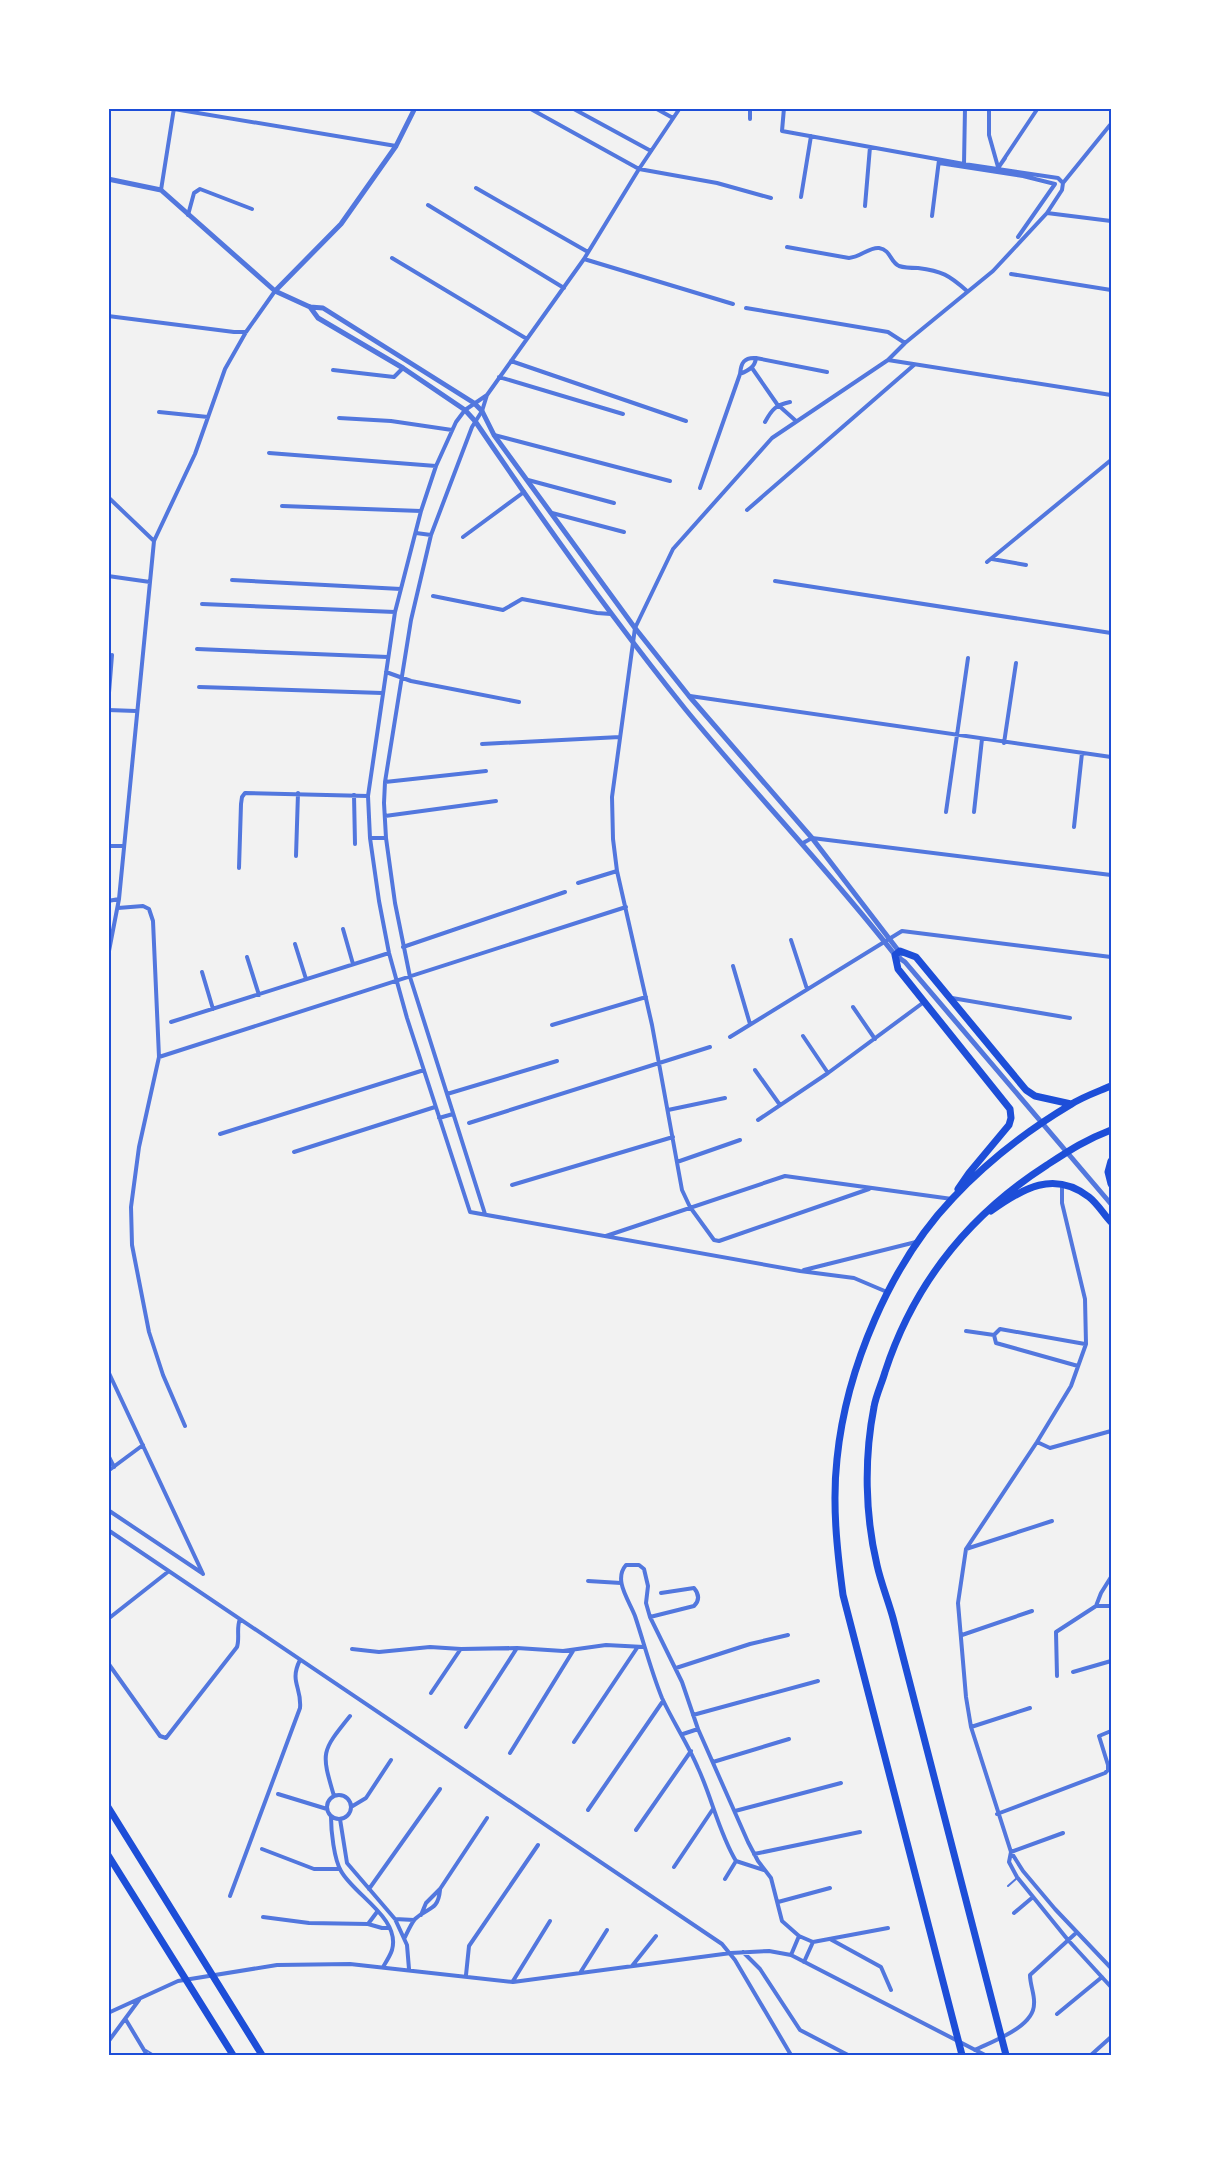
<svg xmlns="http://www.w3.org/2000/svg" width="1219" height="2163" viewBox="0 0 1219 2163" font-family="'Golos Text',sans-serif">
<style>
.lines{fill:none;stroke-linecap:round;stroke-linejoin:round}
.service{stroke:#5277de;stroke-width:2}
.minor{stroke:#5277de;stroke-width:4}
.tertiary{stroke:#5277de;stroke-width:5}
.primary{stroke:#1d4ed8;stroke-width:7}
.trunk{stroke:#1d4ed8;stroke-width:7}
.neatline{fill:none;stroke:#1d4ed8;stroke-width:2}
</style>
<rect width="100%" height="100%" fill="#f2f2f2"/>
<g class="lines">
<!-- service -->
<path class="service" d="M1008,1886L1017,1878
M146,2050L154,2055"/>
<!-- minor -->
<path class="minor" d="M529,108L639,169L717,183L771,198
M572,108L651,151
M655,108L673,118
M784,108L782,131L964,164L1058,178L1063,183
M989,108V135L998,167
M174,109L396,146
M750,119V108
M1005,158L998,168L1038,108
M939,163L1023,176L1055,184L1018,237
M964,164L965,108
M476,188L588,252
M161,190L174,108
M801,197L811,136
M428,205L564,288
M865,206L870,147
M1047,213L1111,221
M188,215L194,193L200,189L252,209
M932,216L939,160
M787,247L849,258C861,257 869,247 879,248C891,250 890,262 899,266C905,268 912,268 918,268C942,271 949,275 967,291
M392,258L527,339
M584,259L733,304
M1011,274L1111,290
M746,308L888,332L905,343
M108,316L234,332H246
M756,358L827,372
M756,358C755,367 749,370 740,374C741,363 744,357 756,358Z
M888,360L1111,395
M511,361L686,421
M752,368L777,404L796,421
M333,370L394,377L403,368
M499,377L623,414
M487,395L465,410L456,422L436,466L421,511L395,612L368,796L370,838L379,901L389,953L407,1018L470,1212L800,1271L854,1278L887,1292
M159,412L208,417
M339,418L391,421L452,430
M765,422C772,409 776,405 790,402
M494,435L670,481
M269,453L436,466
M528,480L614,503
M700,488L740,374
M108,497L154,541
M282,506L421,511
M747,510L914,365
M552,513L624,532
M416,533L431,535
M463,537L524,492
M992,559L1026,565
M987,562L1111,460
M108,576L150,582
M232,580L401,589
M775,581L1111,633
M433,596L503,610L522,599L597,613L611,614
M202,604L395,612
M197,649L388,657
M386,672L411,681L519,702
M199,687L382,693
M690,696L1111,757
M108,705L112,655
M108,710L136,711
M1004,743L1016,663
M482,744L620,737
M385,782L486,771
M354,795L355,844
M946,812L968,658
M974,812L982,739
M385,816L496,801
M1074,827L1082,753
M370,838H386
M803,843L812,838L1111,875
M108,846H124
M296,856L298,793
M239,868L241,804L242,797L245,793L368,796
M578,883L617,871
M108,901L119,899
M118,908L143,906L149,909L153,921L159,1057L139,1147L131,1207L132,1245L149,1332L163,1375L185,1426
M343,929L353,964
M791,940L807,989
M295,944L306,979
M403,947L565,892
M108,956L119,899L154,541L195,454L225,369L246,332L275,291
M247,957L259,995
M733,966L750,1024
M202,972L213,1009
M952,998L1070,1018
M853,1007L875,1039
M171,1022L389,953
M552,1025L646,997
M803,1036L828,1073
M730,1037L902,931L1111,957
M159,1057L626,907
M755,1070L780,1105
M447,1094L557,1061
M668,1110L725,1098
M439,1118L453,1114
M758,1120L828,1073L924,1002
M469,1123L710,1047
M220,1134L424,1070
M294,1152L435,1107
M677,1162L740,1140
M1062,1184V1203L1085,1299L1086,1344L1071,1386L1037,1442L966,1549L958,1603L966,1697L971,1727L1011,1852L1023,1871L1055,1909L1111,1968
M512,1185L673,1137
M869,1189L719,1241L714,1240L690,1207L682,1190L652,1025L617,871L613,839L612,797L635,628L673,549L772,438L888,360L905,343L993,271L1047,213L1062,190L1063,183L1110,125
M485,1214L410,977L395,903L386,838L384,803L385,782L411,620L431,535L472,427L482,411L487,395L584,259L639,169L680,108
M606,1236L785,1176L952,1199
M804,1270L916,1242
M966,1331L994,1335
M994,1335L1000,1329L1085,1344
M994,1335L996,1343L1078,1366
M108,1371L203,1574
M1037,1442L1050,1448L1111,1431
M108,1455L114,1467
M108,1471L143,1445
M108,1510L202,1573
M108,1530L722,1944L735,1960L791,2055
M966,1549L1052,1521
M588,1581L621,1583
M1096,1606L1101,1593L1111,1577
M650,1617L694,1606C700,1600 699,1594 694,1588L661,1593
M108,1619L169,1571
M962,1635L1032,1611
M352,1649L379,1652L430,1647L461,1649L517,1648L563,1651L606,1645L644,1647
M108,1663L160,1736L166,1738L237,1647C240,1638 236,1628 240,1619
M676,1668L750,1644L788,1635
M1073,1672L1111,1661
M1057,1676L1056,1632L1096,1606H1111
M431,1693L460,1650
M693,1715L818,1681
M466,1727L517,1648
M971,1727L1030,1708
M683,1734L698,1729
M574,1742L637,1648
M510,1753L573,1651
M713,1762L789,1739
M278,1794L327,1809
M327 1807a12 12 0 1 1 24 0a12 12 0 1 1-24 0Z
M334,1796C321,1752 321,1752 350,1716
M351,1807L366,1798L391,1760
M588,1810L663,1701
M735,1811L841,1783
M997,1814L1105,1773L1108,1770V1765L1099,1736L1111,1731
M331,1817C331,1831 334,1859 341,1871C354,1895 401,1918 392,1950C390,1956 386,1962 383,1967
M340,1819L347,1863L395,1919L407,1945L409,1969
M636,1830L691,1751
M1063,1833L1011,1852L1009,1862L1017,1877L1068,1940L1111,1987
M262,1849L314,1869H339
M754,1854L860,1832
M674,1867L713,1809
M764,1870L736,1861C719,1833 712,1798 698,1768C688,1744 673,1722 662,1698C651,1671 644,1643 635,1616C629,1600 613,1580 626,1565H639L644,1569L648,1586L646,1603L650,1617L682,1682L698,1729L748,1842L758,1861L771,1878L782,1921L799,1936L813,1942
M725,1879L736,1861
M369,1889L440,1789
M230,1896L300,1708C302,1687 289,1682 300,1660
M778,1902L830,1888
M1014,1913L1033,1897
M421,1915L426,1903L440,1889L487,1818
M263,1917L309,1923L368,1924L382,1928H389
M395,1919L414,1920
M368,1924L377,1912
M405,1937C408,1931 411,1924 415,1919C427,1907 438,1912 440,1890
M830,1939L881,1967L891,1990
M813,1942L888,1928
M743,1952L760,1969L800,2030L848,2055
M791,1955L799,1936
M804,1962L813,1942
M632,1966L656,1936
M580,1973L607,1930
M466,1975L469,1946L538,1845
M513,1981L550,1921
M108,2013L178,1981L277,1965L350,1964L513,1982L731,1953L769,1951L791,1955L985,2055
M1057,2014L1102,1977
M126,2020L147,2055
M108,2042L139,2000
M975,2050C993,2041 1034,2027 1034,2004C1035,1995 1030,1985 1030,1975L1076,1933
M1091,2055L1111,2037"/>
<!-- tertiary -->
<path class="tertiary" d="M108,179L161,190L275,291L310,307L323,308L474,403L482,411L494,435L635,628L689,696L812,838L901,954
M275,291L341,224L396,146L415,108
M310,307L318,318L403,368L465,410L475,421C542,520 611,617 686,710C754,793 829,870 895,955L905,962L1111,1204"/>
<!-- primary -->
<path class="primary" d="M108,1807L262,2055
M108,1855L233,2055"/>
<!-- trunk -->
<path class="trunk" d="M1111,1161L1108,1172L1111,1184
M958,1189L969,1173L1009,1125L1011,1118L1010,1109L898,969L895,955L900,951L916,957L1026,1090L1035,1096L1071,1104
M991,1211C1023,1188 1054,1170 1089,1197C1098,1204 1104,1215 1111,1222
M962,2055L843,1595C837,1550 832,1504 837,1459C846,1369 890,1264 953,1198C987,1162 1028,1130 1070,1105C1082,1097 1097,1092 1111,1086
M1006,2055L893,1618C888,1600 881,1583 877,1565C865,1515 864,1458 874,1407C876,1395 882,1383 885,1372C914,1283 969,1215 1047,1165C1070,1150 1085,1140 1111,1130"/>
</g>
<!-- border -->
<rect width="1219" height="2163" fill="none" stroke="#ffffff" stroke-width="219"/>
<rect x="110" y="110" width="1000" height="1944" class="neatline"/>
</svg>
